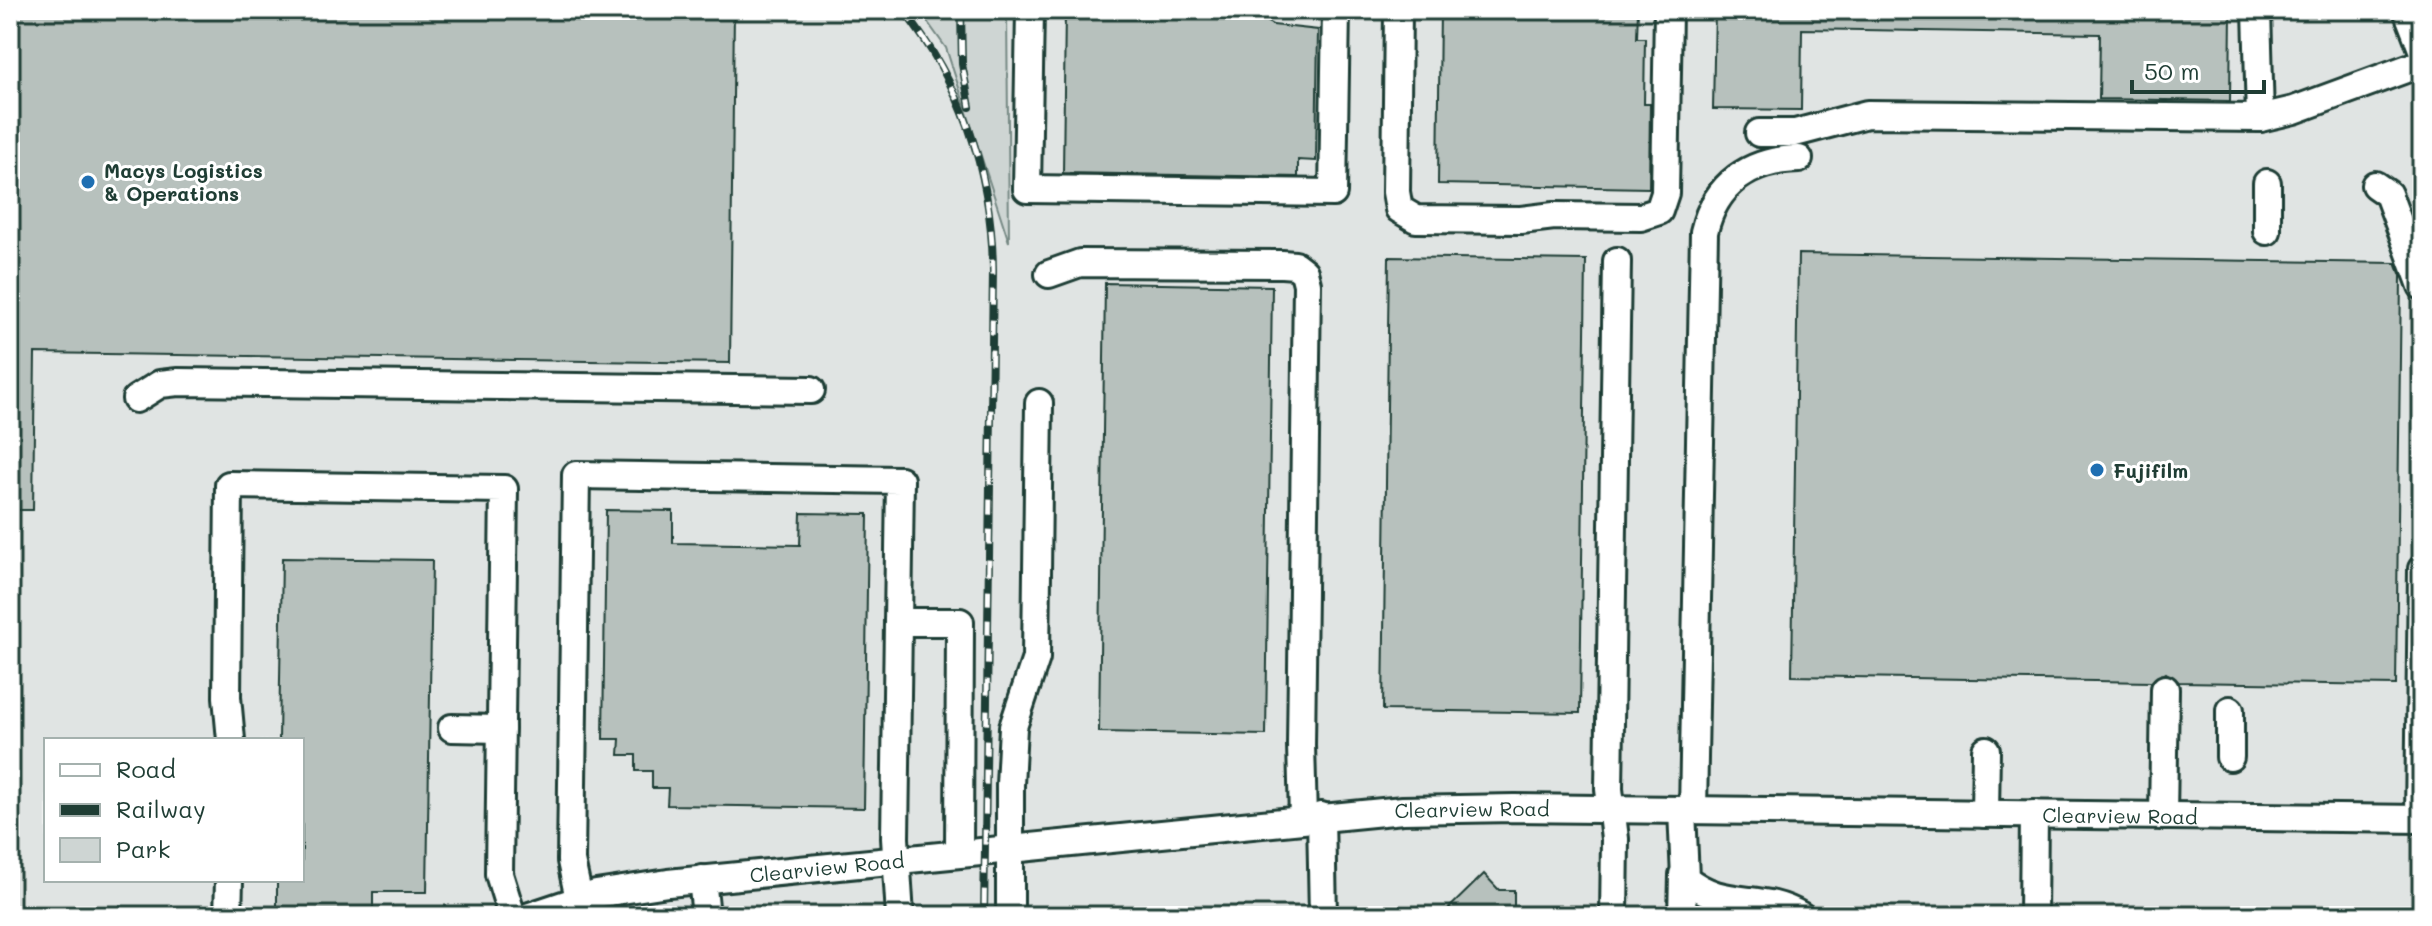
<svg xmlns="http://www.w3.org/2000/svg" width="2432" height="926" viewBox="0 0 2432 926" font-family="Mali,sans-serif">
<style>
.built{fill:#e0e4e3;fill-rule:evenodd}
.green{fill:#ced5d3;stroke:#768984;stroke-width:2}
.building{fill:#b7c1bd;stroke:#1f3d34;stroke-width:2}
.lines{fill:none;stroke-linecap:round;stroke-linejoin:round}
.minor-casing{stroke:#1f3d34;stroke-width:32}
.minor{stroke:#fff;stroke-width:26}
.rail-casing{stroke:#1f3d34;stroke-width:8}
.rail{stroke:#fff;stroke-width:5;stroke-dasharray:15;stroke-linecap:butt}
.poi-dot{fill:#1f6fb2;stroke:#fff;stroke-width:3}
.labels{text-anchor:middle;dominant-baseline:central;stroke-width:6;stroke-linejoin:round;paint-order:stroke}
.poi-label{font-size:20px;font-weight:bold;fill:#1f3d34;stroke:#fff;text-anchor:start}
.street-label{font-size:20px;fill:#1f3d34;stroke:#fff}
</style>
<rect width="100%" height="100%" fill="#f2f3f3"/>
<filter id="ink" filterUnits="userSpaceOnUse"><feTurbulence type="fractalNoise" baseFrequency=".0125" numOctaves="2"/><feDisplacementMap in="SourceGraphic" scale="16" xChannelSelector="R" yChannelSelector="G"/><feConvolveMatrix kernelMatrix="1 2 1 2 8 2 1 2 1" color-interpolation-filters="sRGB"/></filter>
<g filter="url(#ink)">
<!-- built -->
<path class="built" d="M10,10H2422V916H10ZM46,740H302V880H46Z"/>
<!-- green -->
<path class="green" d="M919,10H1007L1009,242L946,48Z"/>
<!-- building -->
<path class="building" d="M10,10H734L730,363L35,353L33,510H10Z
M1065,10H1246L1273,25L1318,30L1316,161L1298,160V177L1063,173Z
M1440,10H1638L1637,38H1645L1644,104H1650L1649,188L1438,184Z
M1715,10H2231L2230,101L2099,99L2100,34L1802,29L1801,110L1713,109Z
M1798,254L2396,263L2401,276L2396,685L2179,682L2166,673L2151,682L1792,676Z
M1389,257L1586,260L1580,713L1383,710Z
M1105,283L1272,286L1266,735L1099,732Z
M606,510L673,511V543L800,545L801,513L868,514L864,808L667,805L668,788H652V771H636V755H619L620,739H603Z
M282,558L432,560L427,892H373V916H277V880H302V740H279Z
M1484,874L1499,890H1514V916H1441Z"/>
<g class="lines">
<defs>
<g id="minor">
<path d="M1030,10L1027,189L1333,193L1336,10"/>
<path d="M1398,10L1396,192L1399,209L1416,219L1521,220L1554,216L1641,217L1659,211L1665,193L1668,10"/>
<path d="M2257,10L2260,118"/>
<path d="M2407,10L2422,49"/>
<path d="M1759,133H1795L1867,114L2260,118L2294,110L2422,63"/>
<path d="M2375,185L2388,194L2422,286"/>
<path d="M2267,231V183"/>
<path d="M1049,274L1080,263L1282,264L1295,265L1304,272L1307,284L1301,745L1303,818"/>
<path d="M136,399L160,384L178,382L811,390"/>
<path d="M898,622H960L959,853"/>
<path d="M452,728L501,729"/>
<path d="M231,740L227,697L229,485L504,489L499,874L512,916"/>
<path d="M2230,757V710"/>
<path d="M1682,810L1685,878C1724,911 1759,891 1801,916"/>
<path d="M1693,810L1704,232C1715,184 1750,160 1799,159"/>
<path d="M1985,814L1986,750"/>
<path d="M1321,816L1323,916"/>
<path d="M2163,816L2165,689"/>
<path d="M2419,819L2422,569"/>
<path d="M702,879L706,916"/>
<path d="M579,899L571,861L576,475L900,480L895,838L900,916"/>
<path d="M228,916L229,880"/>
<path id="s1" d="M530,916L596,894L668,883L1403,810L1514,808L2422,819"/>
<path d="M1010,916V785L1013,727L1036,658L1039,403"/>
<path d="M1614,916L1615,839L1609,789L1617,261"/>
<path d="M1682,916L1683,875"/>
<path d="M2033,916L2034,814"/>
</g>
</defs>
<!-- minor casing -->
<use href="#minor" class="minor-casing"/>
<!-- minor -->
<use href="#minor" class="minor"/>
<defs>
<path id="rail" d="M903,10C964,87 992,174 993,271L984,916
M961,10L962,64L970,107"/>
</defs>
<!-- rail casing -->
<use href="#rail" class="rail-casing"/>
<!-- rail -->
<use href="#rail" class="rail"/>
</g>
</g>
<!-- markers -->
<g class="poi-dot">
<circle cx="88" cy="182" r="8"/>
<circle cx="2097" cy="470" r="8"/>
</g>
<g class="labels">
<!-- poi labels -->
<g class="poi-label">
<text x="104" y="170">Macys Logistics<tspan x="104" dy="23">&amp; Operations</tspan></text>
<text x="2113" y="470">Fujifilm</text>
</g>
<!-- street labels -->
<g class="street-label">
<text stroke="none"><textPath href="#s1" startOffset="950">Clearview Road</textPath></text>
<text stroke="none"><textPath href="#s1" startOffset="1598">Clearview Road</textPath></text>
<text stroke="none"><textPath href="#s1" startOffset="302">Clearview Road</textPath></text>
</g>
</g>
<!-- margin -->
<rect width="2432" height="926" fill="none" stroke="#fff" stroke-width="40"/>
<rect x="20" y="20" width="2392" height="886" fill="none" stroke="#1f3d34" stroke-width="3" filter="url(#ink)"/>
<!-- legend -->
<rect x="44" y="738" width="260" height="144" fill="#ffffff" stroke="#a5b1ae" stroke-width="2"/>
<rect x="60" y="764" width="40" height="12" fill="#ffffff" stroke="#a5b1ae" stroke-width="2"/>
<text x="116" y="778" font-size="24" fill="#1f3d34">Road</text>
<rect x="60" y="804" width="40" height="12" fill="#1f3d34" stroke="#a5b1ae" stroke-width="2"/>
<text x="116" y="818" font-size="24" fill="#1f3d34">Railway</text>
<rect x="60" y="838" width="40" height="24" fill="#ced5d3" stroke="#a5b1ae" stroke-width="2"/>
<text x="116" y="858" font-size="24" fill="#1f3d34">Park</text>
<!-- scale -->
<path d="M2132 80v12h132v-12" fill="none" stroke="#1f3d34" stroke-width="4"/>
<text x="2144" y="80" font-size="24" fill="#1f3d34" stroke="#ffffff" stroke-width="6" paint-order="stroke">50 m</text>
</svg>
